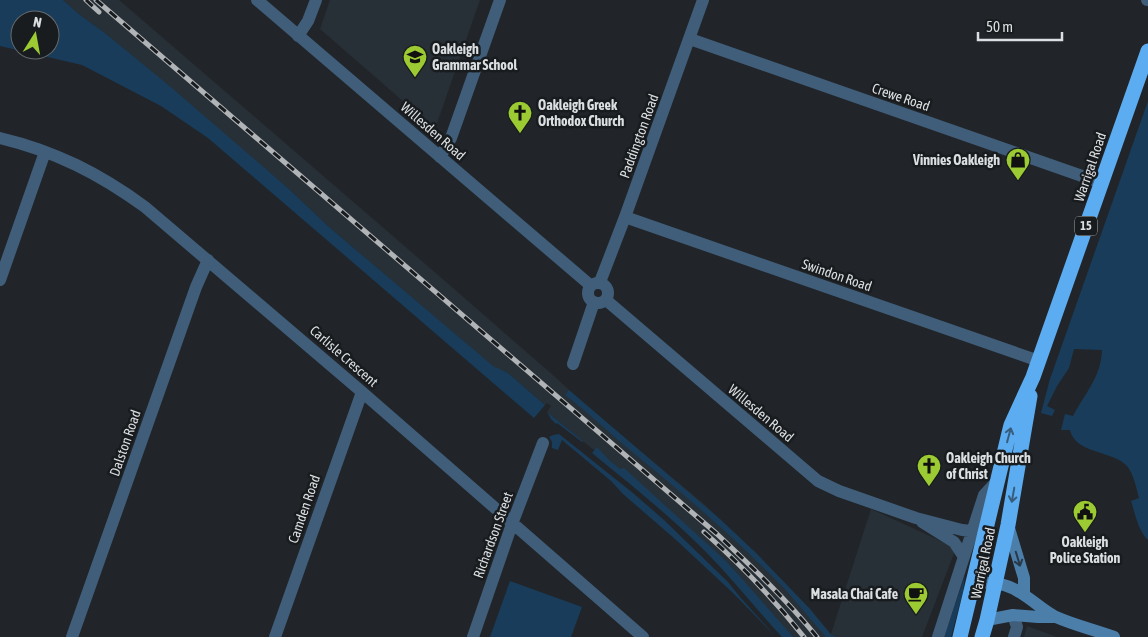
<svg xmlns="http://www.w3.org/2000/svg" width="1148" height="637" viewBox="0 0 1148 637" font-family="'Asap Condensed',sans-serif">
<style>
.built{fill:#283037}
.green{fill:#183c5a;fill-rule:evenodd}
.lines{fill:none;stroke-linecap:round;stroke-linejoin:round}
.street{stroke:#405e7a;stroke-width:12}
.secondary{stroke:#4c7eaa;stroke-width:12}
.highway{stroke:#5cacf1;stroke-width:15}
.rail-casing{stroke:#b1b4b7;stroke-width:5}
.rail{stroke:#181c1f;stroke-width:3;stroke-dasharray:9;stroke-linecap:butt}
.oneway{stroke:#375d7d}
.oneway2{stroke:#283949}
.labels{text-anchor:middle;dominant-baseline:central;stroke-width:5;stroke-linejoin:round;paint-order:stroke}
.shield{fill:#181c1f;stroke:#a1a4a7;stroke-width:1}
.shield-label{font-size:12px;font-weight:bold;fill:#dcdfe1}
.poi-label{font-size:14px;font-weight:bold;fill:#dcdfe1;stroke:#181c1f;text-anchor:start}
.street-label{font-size:14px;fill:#dcdfe1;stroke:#181c1f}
</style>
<rect width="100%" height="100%" fill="#212529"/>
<!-- built -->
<path class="built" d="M63,0H119L445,281L554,376L581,401L705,505L756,553L810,609L831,634L871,509L956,548L922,637H783L710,552L594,450L547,412L551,406L547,403L545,405L508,373L493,367L329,227L289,189L105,33L80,15Z
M330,0H480L436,126L434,128L320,29Z
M1027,626L1057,637H1024Z"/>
<!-- green -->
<path class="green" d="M0,0H63L80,15L105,33L173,89L289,189L329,227L493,366L508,373L545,405L534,418L208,138L161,106L82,65L0,46ZM20,20H50V50H20Z
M1148,101V540C1138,531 1135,513 1131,501L1139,498C1136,487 1134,475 1127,466C1112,450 1075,454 1070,430H1061L1065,414L1073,416C1085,393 1101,377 1102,350L1074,349L1069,368L1057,386L1047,406L1055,410L1052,416L1041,413L1050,379Z
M569,390L721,520L756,553L810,609L831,635L837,637H826C812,621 798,604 784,588C736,539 684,494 631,451C609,433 588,412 565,395Z
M547,412L583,441L582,442L557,423L556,424L551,419Z
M559,434L633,493L664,520L728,582L740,597L776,637L734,594L675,539L623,494L611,481L562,440L558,450L552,448V442L549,437L553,435Z
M597,447L609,460L620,469L624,468L726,561L745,582L793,637H782C756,609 732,578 705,551C670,516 631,485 592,453Z
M965,575L963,592L951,637H944Z
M510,581L582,607L571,637H490Z"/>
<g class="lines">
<!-- street -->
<path class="street" d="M257,0L590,285
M1147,0H1148
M298,36L308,21L316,0
M690,39L1102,183
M0,138C55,151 100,174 145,207L362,392L643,637
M440,157L451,138L500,0
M625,217L1039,361
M0,280L45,152
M600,282L625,217L703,0
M588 293a10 10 0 1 1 20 0a10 10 0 1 1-20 0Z
M606,300L818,481L839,491L916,518L962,530L972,531
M573,364L594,302
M922,522L954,542L964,557
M1013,615L1017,627L1014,637
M72,637L196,287L208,260
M275,637L362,392
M473,637L512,524L543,443
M938,637L984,495L996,482"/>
<!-- secondary -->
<path class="secondary" d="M1008,525L1024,578V595
M973,584C991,581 1009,584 1024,595C1035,602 1044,611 1056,617C1074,625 1095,630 1114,637
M987,620L1013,615L1038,617H1056"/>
<!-- highway -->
<path class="highway" d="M960,637L1009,433L1011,425L1033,377L1148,51
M982,637L987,620L1008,525L1030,396"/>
<defs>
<path id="rail" d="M86,0L99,12
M96,0L717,534C752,567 787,600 817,637
M704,532C740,564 774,599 804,637"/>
</defs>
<!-- rail casing -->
<use href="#rail" class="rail-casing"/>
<!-- rail -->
<use href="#rail" class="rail"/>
</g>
<!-- one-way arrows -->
<defs><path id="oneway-shaft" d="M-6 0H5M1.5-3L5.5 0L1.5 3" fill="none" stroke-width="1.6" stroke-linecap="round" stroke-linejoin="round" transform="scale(1.25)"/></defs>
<g class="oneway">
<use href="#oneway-shaft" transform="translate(1009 435) rotate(-75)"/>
<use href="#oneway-shaft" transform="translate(1013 495) rotate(100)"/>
</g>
<use class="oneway2" href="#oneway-shaft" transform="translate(1018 559) rotate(73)"/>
<!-- icons -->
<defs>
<symbol id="school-pin" viewBox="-11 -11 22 30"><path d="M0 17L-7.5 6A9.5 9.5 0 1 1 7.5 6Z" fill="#9cca32" stroke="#181c1f"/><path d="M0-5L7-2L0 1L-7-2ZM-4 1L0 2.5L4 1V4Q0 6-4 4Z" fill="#111"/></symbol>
<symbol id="church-pin" viewBox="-11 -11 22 30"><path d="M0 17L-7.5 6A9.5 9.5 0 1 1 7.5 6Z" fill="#9cca32" stroke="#181c1f"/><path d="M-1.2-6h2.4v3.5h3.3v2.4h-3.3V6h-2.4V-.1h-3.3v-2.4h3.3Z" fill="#111"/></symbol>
<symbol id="shop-pin" viewBox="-11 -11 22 30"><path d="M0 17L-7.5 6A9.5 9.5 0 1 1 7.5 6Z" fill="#9cca32" stroke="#181c1f"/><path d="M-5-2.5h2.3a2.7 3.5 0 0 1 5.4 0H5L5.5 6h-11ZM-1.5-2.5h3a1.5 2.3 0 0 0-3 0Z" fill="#111"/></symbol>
<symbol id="civic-pin" viewBox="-11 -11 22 30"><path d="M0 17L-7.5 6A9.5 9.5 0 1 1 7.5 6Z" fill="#9cca32" stroke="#181c1f"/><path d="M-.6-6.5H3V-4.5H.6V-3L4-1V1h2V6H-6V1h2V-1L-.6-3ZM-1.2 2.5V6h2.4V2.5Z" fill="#111"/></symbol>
<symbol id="cafe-pin" viewBox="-11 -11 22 30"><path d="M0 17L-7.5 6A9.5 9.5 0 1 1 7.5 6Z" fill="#9cca32" stroke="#181c1f"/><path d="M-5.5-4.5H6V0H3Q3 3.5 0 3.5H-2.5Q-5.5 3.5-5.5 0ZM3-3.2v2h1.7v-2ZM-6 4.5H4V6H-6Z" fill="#111"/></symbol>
</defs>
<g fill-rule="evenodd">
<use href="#school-pin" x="401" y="43" width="28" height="38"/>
<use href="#church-pin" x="506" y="99" width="28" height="38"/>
<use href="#shop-pin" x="1004" y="146" width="28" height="38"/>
<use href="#church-pin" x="915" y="452" width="28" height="38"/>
<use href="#civic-pin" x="1071" y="498" width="28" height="38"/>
<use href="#cafe-pin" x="902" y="580" width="28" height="38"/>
</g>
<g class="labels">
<!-- shield labels -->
<rect class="shield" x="1075" y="216.5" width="22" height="19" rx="4"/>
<g class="shield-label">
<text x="1086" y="226">15</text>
</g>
<!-- poi labels -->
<g class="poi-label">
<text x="432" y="49">Oakleigh<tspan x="432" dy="16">Grammar School</tspan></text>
<text x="538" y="105">Oakleigh Greek<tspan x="538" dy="16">Orthodox Church</tspan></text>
<text x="1000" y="160" text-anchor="end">Vinnies Oakleigh</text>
<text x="946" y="458">Oakleigh Church<tspan x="946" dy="16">of Christ</tspan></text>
<text x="1085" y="542" text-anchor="middle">Oakleigh<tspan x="1085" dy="16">Police Station</tspan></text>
<text x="898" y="594" text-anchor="end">Masala Chai Cafe</text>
</g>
<!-- street labels -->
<g class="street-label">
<text transform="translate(901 97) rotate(19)">Crewe Road</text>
<text transform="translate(433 131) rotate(41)">Willesden Road</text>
<text transform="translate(639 136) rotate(-70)">Paddington Road</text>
<text transform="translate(1090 167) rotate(-71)">Warrigal Road</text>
<text transform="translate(837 275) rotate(19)">Swindon Road</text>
<text transform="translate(344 356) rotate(41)">Carlisle Crescent</text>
<text transform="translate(761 413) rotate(40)">Willesden Road</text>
<text transform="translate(125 443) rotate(-71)">Dalston Road</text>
<text transform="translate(304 509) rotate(-71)">Camden Road</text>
<text transform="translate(493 535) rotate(-70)">Richardson Street</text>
<text transform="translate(983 563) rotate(-78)">Warrigal Road</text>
</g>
</g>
<!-- north arrow -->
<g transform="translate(35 35) rotate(11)"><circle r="24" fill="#181c1f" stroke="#666a6d"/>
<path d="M0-4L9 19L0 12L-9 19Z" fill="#9cca32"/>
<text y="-8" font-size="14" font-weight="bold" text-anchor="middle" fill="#dcdfe1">N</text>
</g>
<!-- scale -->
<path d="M978 32v8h84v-8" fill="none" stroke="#dcdfe1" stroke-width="2.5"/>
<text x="986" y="32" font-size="15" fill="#dcdfe1" stroke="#181c1f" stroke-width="4" paint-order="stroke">50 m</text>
</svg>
